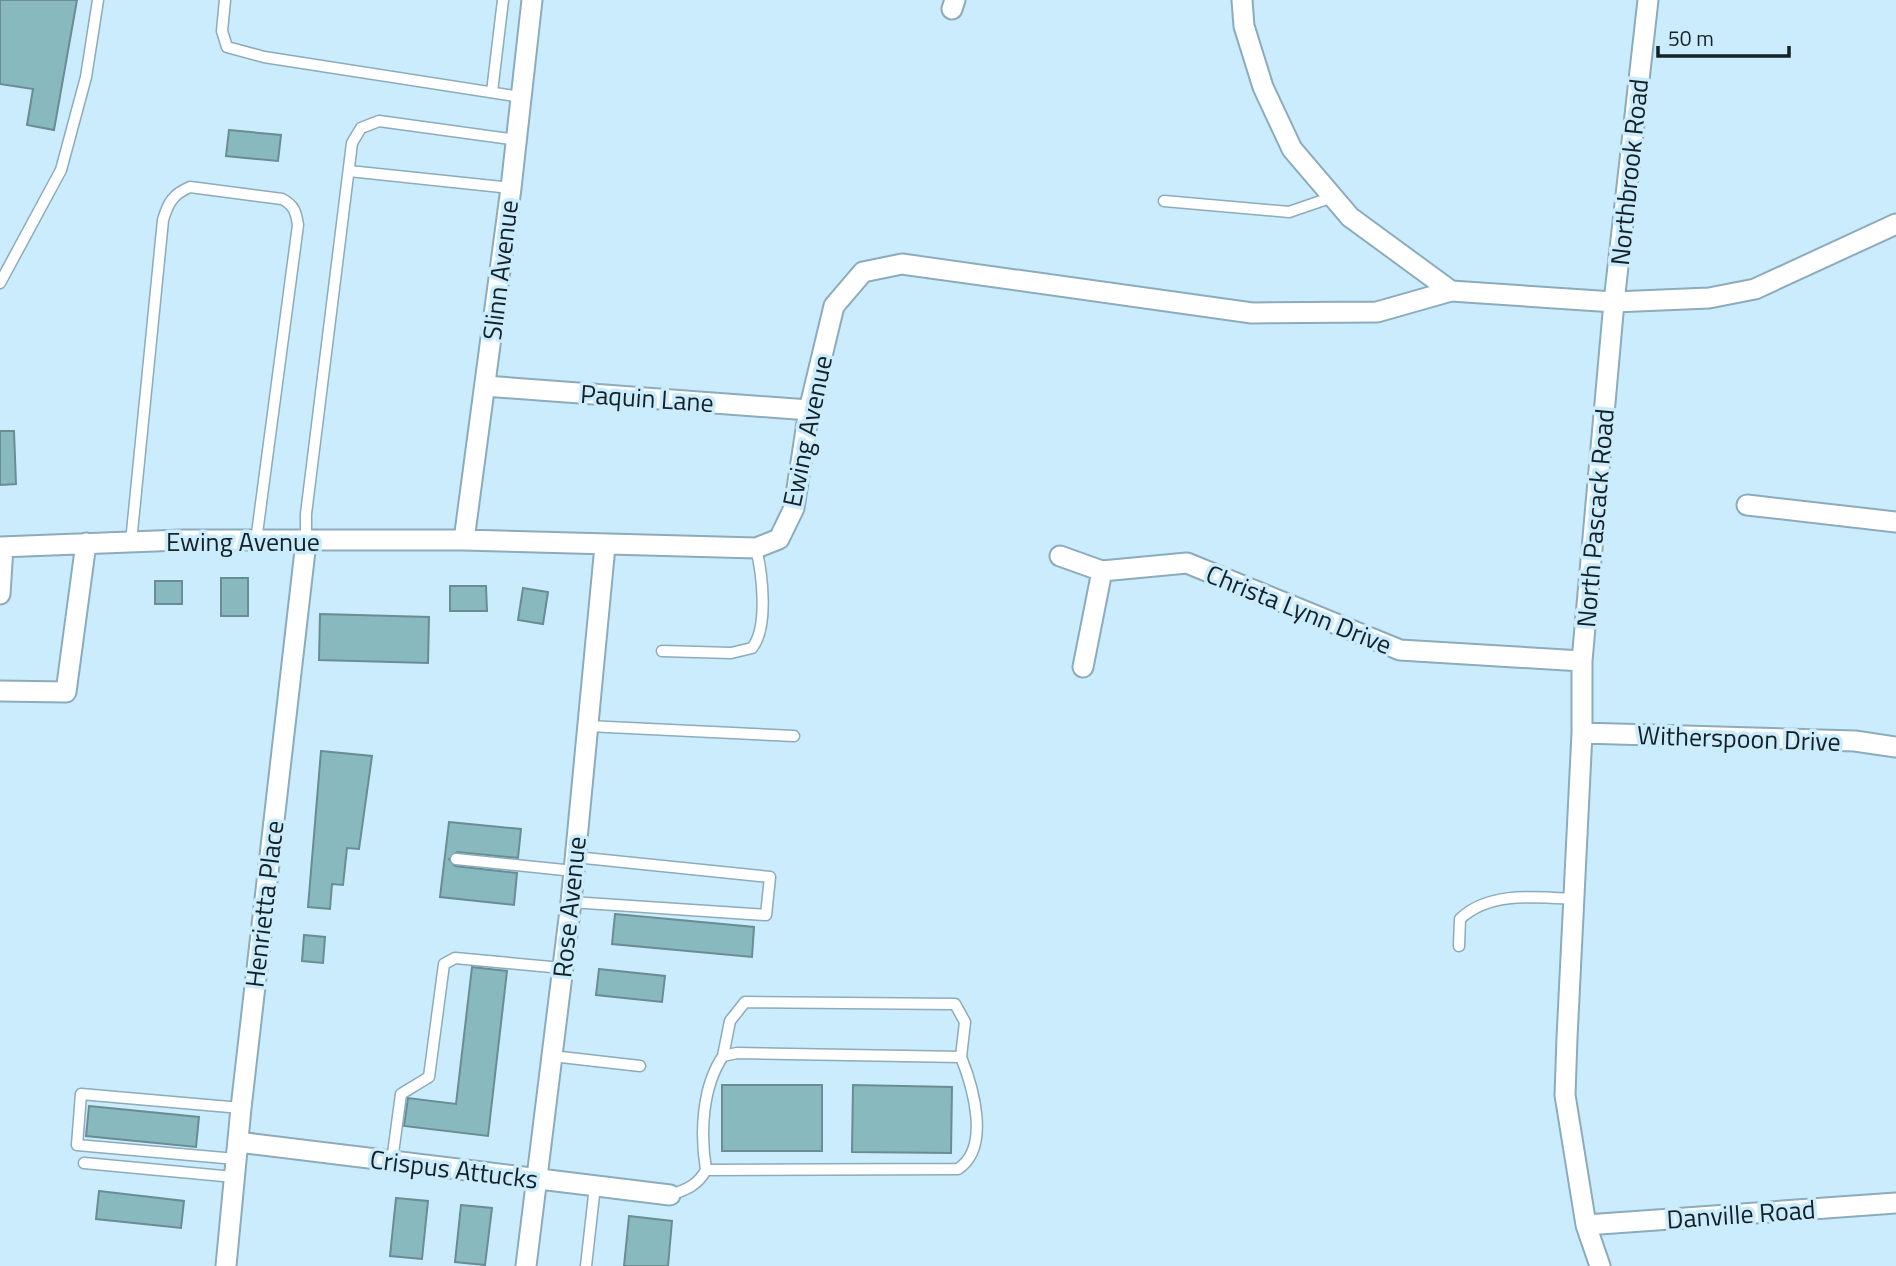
<svg xmlns="http://www.w3.org/2000/svg" width="1896" height="1266" viewBox="0 0 1896 1266" font-family="'Titillium Web',sans-serif">
<style>
.building{fill:#88b9bf;stroke:#688d92;stroke-width:2}
.lines{fill:none;stroke-linecap:round;stroke-linejoin:round}
.lane-casing{stroke:#8cabbb;stroke-width:13}
.street-casing{stroke:#8cabbb;stroke-width:23}
.lane{stroke:#fff;stroke-width:10}
.street{stroke:#fff;stroke-width:19}
.labels{text-anchor:middle;dominant-baseline:central;stroke-width:7;stroke-linejoin:round;paint-order:stroke}
.street-label{font-size:26px;fill:#152127;stroke:#cbecfd}
</style>
<rect width="100%" height="100%" fill="#cbecfd"/>
<!-- building -->
<path class="building" d="M0,0H77L54,130L27,125L33,89L0,84Z
M229,130L281,135L278,161L226,156Z
M0,431H14L16,484L0,485Z
M221,578H248V616H221Z
M155,581H182V604H155Z
M450,586H486L487,611H450Z
M523,588L548,592L543,624L518,620Z
M320,614L429,617L428,663L319,660Z
M321,751L372,756L359,849L347,848L343,885L332,884L330,909L308,907Z
M449,822L521,829L518,858L457,852L449,859L455,866L517,873L514,905L440,897Z
M615,914L754,927L752,957L612,944Z
M304,935L325,937L323,963L302,961Z
M472,967L507,971L488,1136L404,1126L408,1098L456,1104Z
M599,969L665,976L662,1002L596,995Z
M722,1085H822V1151H722Z
M853,1085L952,1087L951,1153L852,1152Z
M89,1106L199,1117L196,1147L86,1136Z
M99,1191L184,1201L181,1228L96,1219Z
M396,1198L428,1201L422,1259L390,1256Z
M461,1205L492,1208L485,1265L455,1262Z
M629,1216L672,1221L668,1266H624Z"/>
<g class="lines">
<defs>
<path id="lane" d="M225,0L222,31L227,47L264,57L521,97
M492,92L503,0
M349,171L511,188
M1164,201L1289,212L1333,197
M0,283L61,170L86,77L98,0
M306,541V514L352,143L361,128L379,121L517,140
M131,542L163,220C168,203 173,194 190,187L282,199C294,205 296,212 298,225L256,541
M662,651L731,653L752,648C769,627 762,573 756,548
M587,726L794,736
M456,859L574,871
M571,902L766,915L770,877L575,857
M1459,946L1460,919C1489,891 1537,897 1574,899
M552,1056L640,1066
M723,1056L730,1021L745,1002L955,1004L965,1022L961,1057
M236,1159L77,1145L81,1094L241,1108
M392,1161L401,1094L429,1077L444,964L455,958L562,968
M84,1163L234,1177
M670,1195C686,1190 698,1185 706,1170L958,1169C991,1148 973,1087 961,1057L737,1053L723,1056C702,1087 700,1133 706,1170
M586,1266L595,1186"/>
<path id="street" d="M1242,0L1244,26L1263,87L1292,149L1350,217L1451,291L1614,302L1709,298L1755,289L1896,224
M952,9L955,0
M485,386L809,410
M1747,505L1896,522
M464,540L511,188L532,0
M0,547L181,540H464L756,548L779,539L794,508L809,410L834,306L863,272L902,264L1252,313L1377,312L1451,291
M1060,556L1102,571L1187,563L1400,650L1582,661
M0,594L3,547
M1083,667L1102,571
M0,691L66,692L86,543
M1582,733L1855,741L1896,747
M238,1142L670,1195
M1586,1225L1896,1203
M226,1266L241,1108L306,542
M526,1266L571,902L605,546
M1600,1266L1586,1225L1565,1095L1567,1038L1582,733V661L1614,302L1648,0"/>
</defs>
<!-- lane casing -->
<use href="#lane" class="lane-casing"/>
<!-- street casing -->
<use href="#street" class="street-casing"/>
<!-- lane -->
<use href="#lane" class="lane"/>
<!-- street -->
<use href="#street" class="street"/>
</g>
<g class="labels">
<!-- street labels -->
<g class="street-label">
<text transform="translate(1629 172) rotate(-84)">Northbrook Road</text>
<text transform="translate(500 270) rotate(-83)">Slinn Avenue</text>
<text transform="translate(647 398) rotate(4)">Paquin Lane</text>
<text transform="translate(807 431) rotate(-78)">Ewing Avenue</text>
<text transform="translate(1595 518) rotate(-85)">North Pascack Road</text>
<text x="243" y="541">Ewing Avenue</text>
<text transform="translate(1299 609) rotate(22)">Christa Lynn Drive</text>
<text transform="translate(1739 738) rotate(2)">Witherspoon Drive</text>
<text transform="translate(264 904) rotate(-83)">Henrietta Place</text>
<text transform="translate(569 907) rotate(-84)">Rose Avenue</text>
<text transform="translate(454 1169) rotate(7)">Crispus Attucks</text>
<text transform="translate(1741 1214) rotate(-4)">Danville Road</text>
</g>
</g>
<!-- scale -->
<path d="M1658 46v10h131v-10" fill="none" stroke="#152127" stroke-width="3.5"/>
<text x="1668" y="46" font-size="21" fill="#152127" stroke="#cbecfd" stroke-width="5" paint-order="stroke">50 m</text>
</svg>
